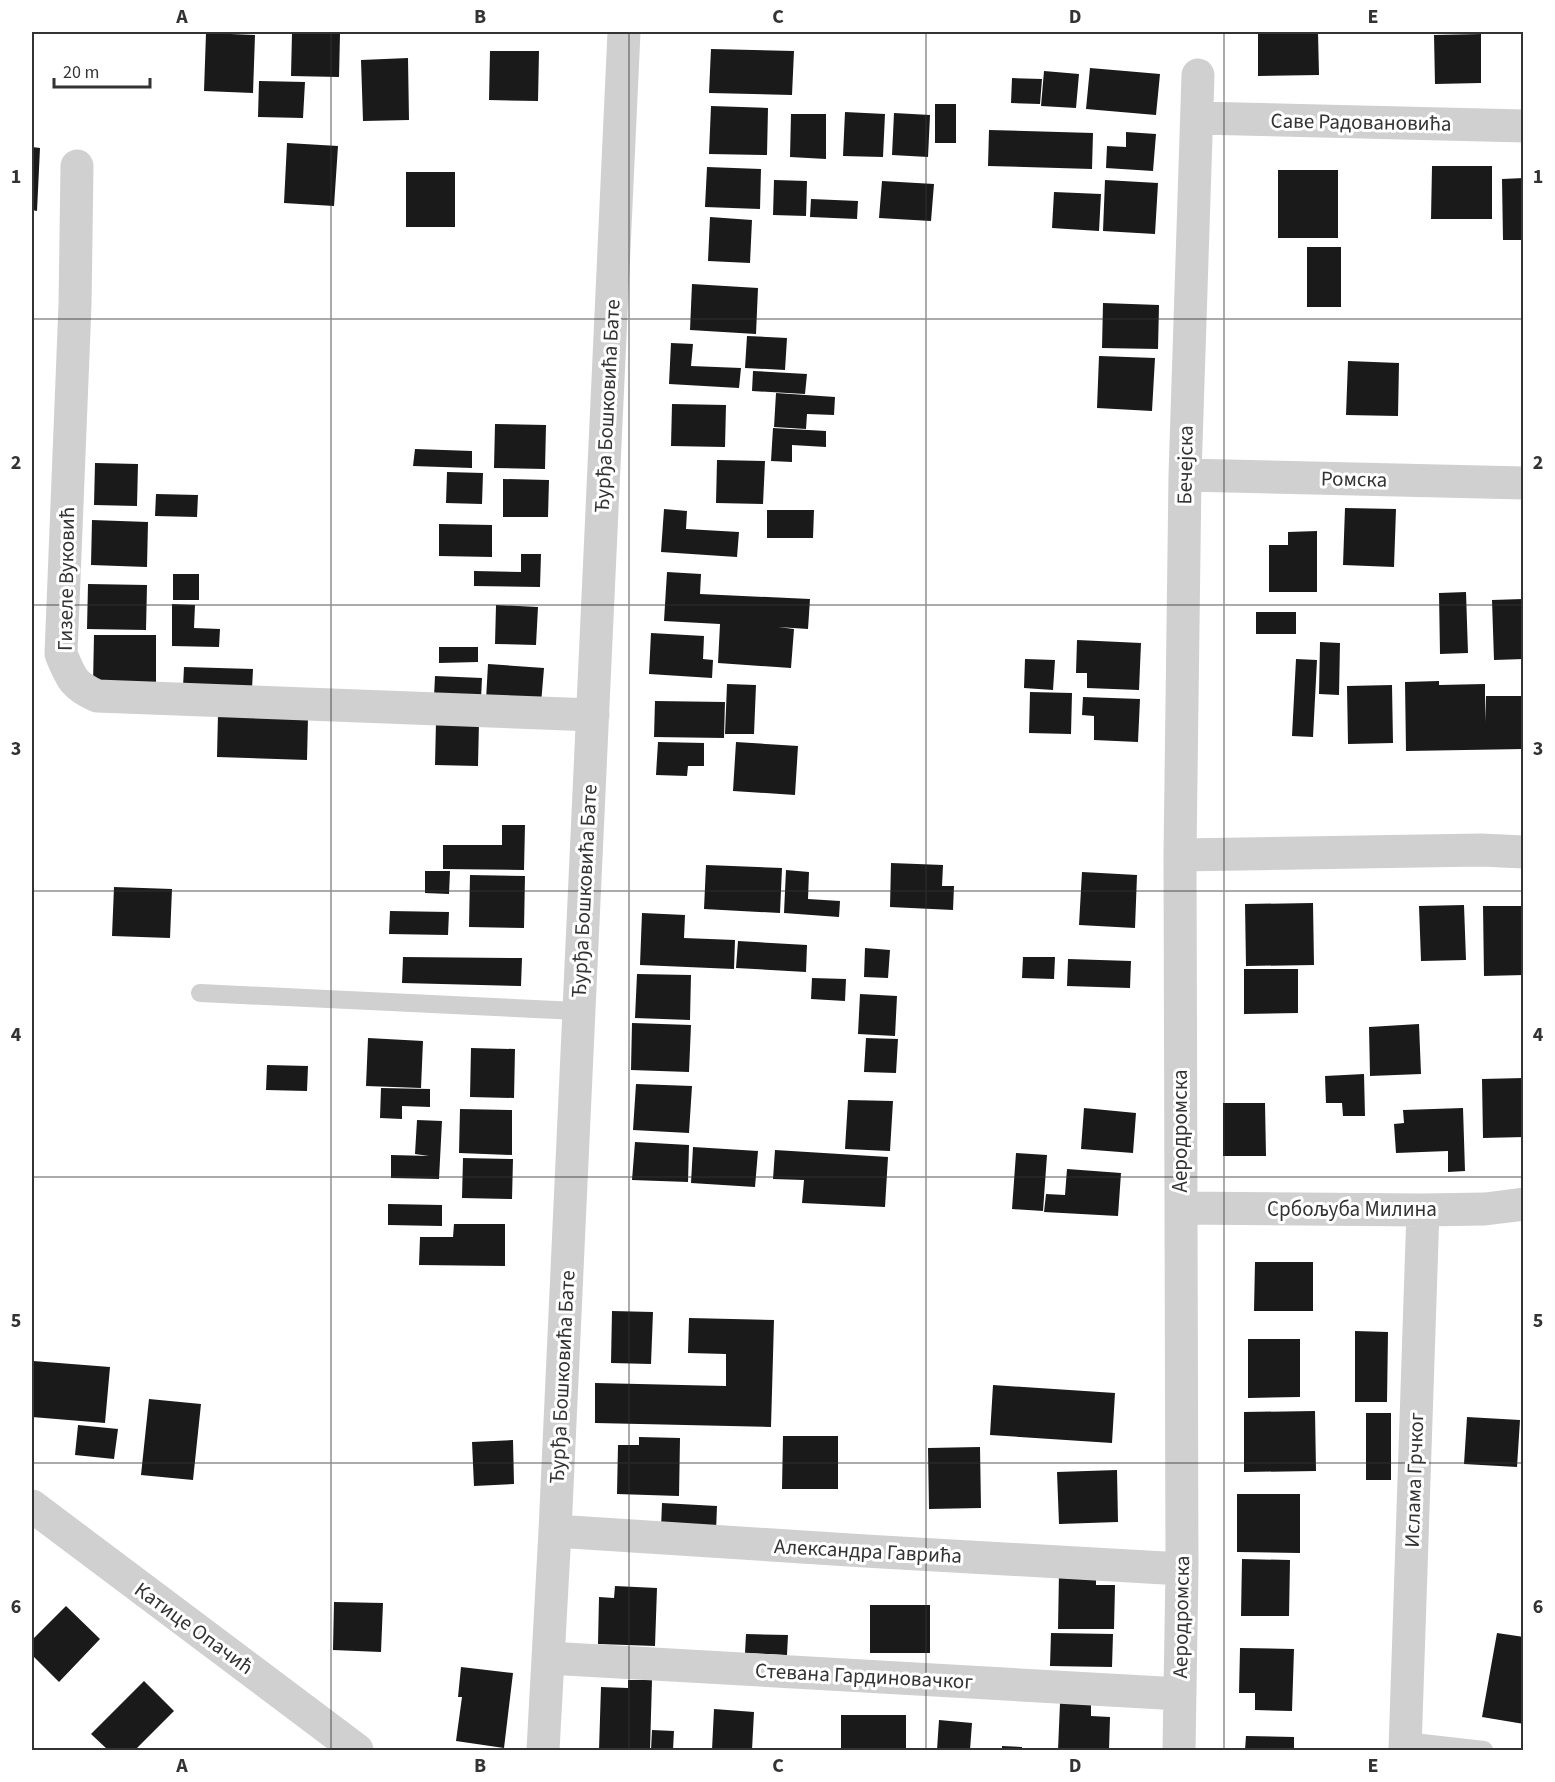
<svg xmlns="http://www.w3.org/2000/svg" width="1555" height="1782" viewBox="0 0 1555 1782" font-family="'Source Sans 3',sans-serif">
<style>
.building{fill:#1a1a1a}
.lines{fill:none;stroke-linecap:round;stroke-linejoin:round}
.lane{stroke:#d0d0d0;stroke-width:18}
.street{stroke:#d0d0d0;stroke-width:33}
.grid{fill:none;stroke:#333;stroke-width:1.5;stroke-opacity:0.55}
.labels{text-anchor:middle;dominant-baseline:central;stroke-width:6;stroke-linejoin:round;paint-order:stroke}
.street-label{font-size:21px;fill:#333;stroke:#fff}
.neatline{fill:none;stroke:#333;stroke-width:2}
.grid-label{font-size:20px;text-anchor:middle;font-weight:bold;fill:#333}
</style>
<rect width="100%" height="100%" fill="#fff"/>
<!-- building -->
<path class="building" d="M1258,32H1318L1319,75L1258,76Z
M206,33L255,35L253,93L204,91Z
M292,33L340,34L339,77L291,76Z
M1481,34V83L1435,84L1434,35Z
M711,49L794,51L792,95L709,93Z
M490,51H539L538,101L489,100Z
M408,58L409,120L363,121L361,60Z
M1090,68L1160,74L1156,115L1086,109Z
M1044,71L1079,74L1076,108L1041,106Z
M1012,78L1042,79L1040,104L1011,103Z
M259,81L305,82L303,118L258,117Z
M935,104H956V143H935Z
M711,106L768,108L767,155L709,154Z
M845,112L885,114L883,157L843,156Z
M894,113L930,115L928,157L892,155Z
M791,114H826V159L790,157Z
M989,130L1093,133L1092,169L988,166Z
M1126,132L1156,134L1153,171L1106,168L1107,146L1126,147Z
M287,143L338,146L334,206L284,203Z
M32,147L40,148L37,211L32,210Z
M1432,166H1492V219H1431Z
M707,167L761,169L760,209L705,207Z
M1278,170H1338V238H1278Z
M406,172H455V227H406Z
M1524,178V240H1503L1502,179Z
M774,180L807,181L806,216L773,215Z
M1105,180L1158,183L1155,234L1103,231Z
M882,181L934,184L931,221L879,218Z
M1054,192L1101,194L1099,231L1052,228Z
M811,199L858,201L857,219L810,217Z
M710,217L752,220L750,263L708,261Z
M1307,247H1341V307H1307Z
M692,284L758,288L756,334L690,330Z
M1103,303L1159,305L1158,349L1102,348Z
M747,336L787,338L785,370L745,368Z
M671,343L693,344L691,366L741,368L739,388L669,384Z
M1099,356L1155,358L1152,411L1097,408Z
M1348,361L1399,363L1398,416L1346,415Z
M753,371L807,374L805,394L752,391Z
M776,393L835,397L834,415L807,414L806,429L774,427Z
M672,404L726,405L725,447L671,446Z
M495,424L546,425L545,469L494,468Z
M773,428L826,431V447L792,445V462L771,461Z
M415,449L472,451V468L413,466Z
M717,460L765,461L763,504L716,503Z
M95,463L138,464L137,506L94,505Z
M447,472L483,473L482,504L446,503Z
M503,479L549,480L548,517H503Z
M156,494L198,495L197,517L155,516Z
M1345,508L1396,509L1394,567L1343,565Z
M664,509L687,511L686,529L739,532L737,557L661,552Z
M767,510H814L813,538H767Z
M92,520L148,522L147,567L91,565Z
M439,524L492,525V557L439,556Z
M1317,531V592H1269V545H1288V532Z
M521,554H541L540,587L474,586V571L521,572Z
M667,572L701,574L700,594L810,599L808,629L778,627L794,629L791,668L718,663L720,624L664,621Z
M173,574H199V600H173Z
M88,584L147,585L146,630L87,629Z
M1466,592L1468,653L1440,654L1439,593Z
M1523,599L1524,659L1494,660L1492,600Z
M172,604L195,605L194,628L220,629L219,647L172,646Z
M496,605L538,607L536,645L495,644Z
M1256,612H1296V634H1256Z
M651,633L704,636L703,659L713,660L712,678L649,674Z
M94,635H156V684H93Z
M1077,640L1141,643L1139,690L1087,688V673H1076Z
M1320,642L1340,643L1339,695L1319,694Z
M439,647H478V662L439,663Z
M1025,659L1055,660L1053,690L1024,688Z
M1296,659L1317,660L1313,737L1292,736Z
M488,664L544,668L541,704L486,700Z
M184,667L253,669L252,689L183,687Z
M435,676L482,678L481,699L434,697Z
M1439,681V685L1485,684V722L1486,696H1524V749L1406,751L1405,682Z
M727,684L756,685L754,734H725Z
M1392,685L1393,743L1348,744L1347,686Z
M1030,692L1072,693L1071,734L1029,733Z
M1083,697L1140,699L1138,742L1094,740V716L1082,715Z
M655,701L725,702L724,738L654,737Z
M218,713L308,717L307,760L217,757Z
M436,721L479,722L478,766L435,765Z
M658,742L704,743V766H688L687,776L656,775Z
M736,742L798,746L795,795L733,791Z
M502,825H525L524,870L443,869V845H502Z
M891,863L943,865L942,886H954L953,910L890,907Z
M706,865L782,868L780,913L704,909Z
M786,870L809,872L808,899L840,901L839,917L784,913Z
M425,871H450L449,894L425,893Z
M1082,872L1137,875L1135,928L1079,925Z
M470,875L525,876L524,928L469,927Z
M114,887L172,889L170,938L112,936Z
M1313,903L1314,965L1246,966L1245,904Z
M1464,905L1466,960L1421,961L1419,906Z
M1483,906H1524V975L1484,976Z
M390,911L449,912L448,935L389,934Z
M642,913L685,915L684,938L735,940L734,969L640,965Z
M738,941L807,945L806,972L736,968Z
M865,948L890,950L888,978L864,977Z
M403,957L522,958L521,986L402,983Z
M1023,957H1055L1054,979L1022,978Z
M1068,959L1131,961L1130,988L1067,986Z
M1244,969H1298V1013L1244,1014Z
M637,974L691,975L690,1020L635,1018Z
M812,978L846,979L845,1001L811,999Z
M860,994L897,996L895,1036L858,1034Z
M632,1023L691,1025L689,1072L631,1070Z
M1419,1024L1421,1074L1370,1076L1369,1027Z
M368,1038L423,1041L421,1088L366,1086Z
M866,1038L898,1039L896,1073L864,1072Z
M471,1048L515,1049L514,1098L470,1097Z
M267,1065L308,1066L307,1091L266,1090Z
M1364,1074L1365,1116H1343L1342,1103H1326L1325,1076Z
M1524,1078V1137L1483,1138L1482,1079Z
M636,1084L692,1086L689,1133L633,1130Z
M381,1088L430,1089V1107L402,1106V1119L380,1118Z
M848,1100L893,1101L890,1151L845,1149Z
M1223,1103H1265L1266,1156H1223Z
M1084,1108L1136,1113L1133,1153L1081,1149Z
M1463,1108L1465,1171L1448,1172V1151L1396,1153L1394,1124L1404,1123L1403,1110Z
M460,1109L512,1110V1155L459,1153Z
M417,1120L442,1121L439,1179L391,1178V1155L429,1156L415,1154Z
M635,1142L689,1145L688,1182L632,1180Z
M693,1147L758,1151L755,1187L691,1183Z
M775,1150L888,1157L885,1207L802,1203L804,1180L773,1179Z
M1016,1153L1047,1155L1043,1211L1012,1209Z
M463,1158L513,1159L512,1199L462,1198Z
M1067,1169L1121,1173L1118,1216L1044,1212L1046,1194L1065,1195Z
M388,1204L442,1205V1226L388,1225Z
M454,1224H505V1266L419,1265L420,1237H453Z
M1522,1251H1524V1281H1521Z
M1255,1262H1313V1311H1254Z
M612,1311L653,1312L651,1364L611,1363Z
M689,1318L774,1320L771,1427L595,1423V1383L726,1386V1354L688,1353Z
M1521,1320H1524V1365H1521Z
M1355,1331L1388,1332L1387,1402H1355Z
M1248,1339H1300V1397L1248,1398Z
M33,1361L110,1367L105,1423L32,1417Z
M993,1385L1115,1393L1112,1443L990,1435Z
M149,1399L201,1404L193,1480L141,1475Z
M1315,1411L1316,1471L1244,1472V1412Z
M1366,1413H1391V1480H1366Z
M1467,1417L1520,1420L1517,1467L1464,1464Z
M78,1425L118,1429L114,1459L75,1455Z
M783,1436H838V1489H782Z
M639,1437L680,1438L679,1496L617,1494L618,1445H639Z
M513,1440L514,1484L474,1486L472,1442Z
M980,1447L981,1508L929,1509L928,1448Z
M1117,1470L1118,1522L1059,1524L1057,1472Z
M1237,1494H1300V1553L1237,1552Z
M662,1503L717,1506L716,1532L661,1529Z
M1242,1559L1290,1560L1289,1616H1241Z
M1059,1572H1096V1585H1115L1114,1629H1058Z
M615,1586L657,1588L655,1646L598,1644L599,1597L614,1598Z
M334,1602L383,1603L381,1652L333,1650Z
M870,1605H930V1653H870Z
M66,1606L100,1639L59,1682L32,1655V1640Z
M1051,1633L1113,1634L1112,1667L1050,1666Z
M1497,1633L1524,1637V1724L1482,1717Z
M746,1634L788,1635L787,1655L745,1653Z
M1240,1648L1294,1649L1292,1711L1255,1710V1693H1239Z
M461,1667L513,1673L504,1748L456,1741L462,1697H458Z
M628,1680H652L650,1750H599L601,1687L628,1688Z
M144,1681L174,1711L135,1750H108L91,1734Z
M1060,1703L1091,1704V1716L1110,1717L1109,1750H1058Z
M714,1709L754,1712L752,1750H712Z
M841,1715H906V1750H841Z
M939,1720L972,1723L970,1750H937Z
M652,1730L674,1731L673,1750H651Z
M1246,1736L1294,1737V1750H1245Z
M1002,1746L1022,1747V1750H1002Z"/>
<g class="lines">
<!-- lane -->
<path class="lane" d="M200,993L578,1011
M1405,1741L1484,1750"/>
<!-- street -->
<path class="street" d="M1198,118L1524,126
M77,166L75,305L61,654C71,678 73,685 97,696L593,715
M1185,475L1524,483
M1180,855L1481,850L1524,852
M1181,1208L1423,1210L1485,1209L1524,1204
M32,1506L357,1750
M555,1531L865,1551L1182,1569
M548,1658L1180,1694
M543,1750L555,1531L624,32
M1179,1750L1182,1569L1180,855L1185,475L1198,75
M1405,1750L1423,1210"/>
</g>
<!-- grid -->
<path class="grid" d="M331,32V1750M629,32V1750M926,32V1750M1224,32V1750M32,319H1524M32,605H1524M32,891H1524M32,1177H1524M32,1463H1524"/>
<g class="labels">
<!-- street labels -->
<g class="street-label">
<text transform="translate(1361 122) rotate(1)">Саве Радовановића</text>
<text transform="translate(607 406) rotate(-87)">Ђурђа Бошковића Бате</text>
<text transform="translate(1185 465) rotate(-89)">Бечејска</text>
<text transform="translate(1354 479) rotate(1)">Ромска</text>
<text transform="translate(66 579) rotate(-89)">Гизеле Вуковић</text>
<text transform="translate(584 891) rotate(-87)">Ђурђа Бошковића Бате</text>
<text transform="translate(1180 1131) rotate(-90)">Аеродромска</text>
<text x="1352" y="1209">Србољуба Милина</text>
<text transform="translate(562 1377) rotate(-87)">Ђурђа Бошковића Бате</text>
<text transform="translate(1414 1480) rotate(-88)">Ислама Грчког</text>
<text transform="translate(868 1551) rotate(3)">Александра Гаврића</text>
<text transform="translate(1181 1617) rotate(-89)">Аеродромска</text>
<text transform="translate(194 1628) rotate(36)">Катице Опачић</text>
<text transform="translate(864 1676) rotate(3)">Стевана Гардиновачког</text>
</g>
</g>
<!-- border -->
<rect width="1555" height="1782" fill="none" stroke="#ffffff" stroke-width="66"/>
<!-- scale -->
<path d="M54 78v9h96v-9" fill="none" stroke="#333333" stroke-width="3"/>
<text x="63" y="78" font-size="18" fill="#333333" stroke="#ffffff" stroke-width="4.5" paint-order="stroke">20 m</text>
<rect x="33" y="33" width="1489" height="1716" class="neatline"/>
<g class="grid-label">
<text x="182" y="23">A</text>
<text x="480" y="23">B</text>
<text x="778" y="23">C</text>
<text x="1075" y="23">D</text>
<text x="1373" y="23">E</text>
<text x="16" y="183">1</text>
<text x="1538" y="183">1</text>
<text x="16" y="469">2</text>
<text x="1538" y="469">2</text>
<text x="16" y="755">3</text>
<text x="1538" y="755">3</text>
<text x="16" y="1041">4</text>
<text x="1538" y="1041">4</text>
<text x="16" y="1327">5</text>
<text x="1538" y="1327">5</text>
<text x="16" y="1613">6</text>
<text x="1538" y="1613">6</text>
<text x="182" y="1772">A</text>
<text x="480" y="1772">B</text>
<text x="778" y="1772">C</text>
<text x="1075" y="1772">D</text>
<text x="1373" y="1772">E</text>
</g>
</svg>
